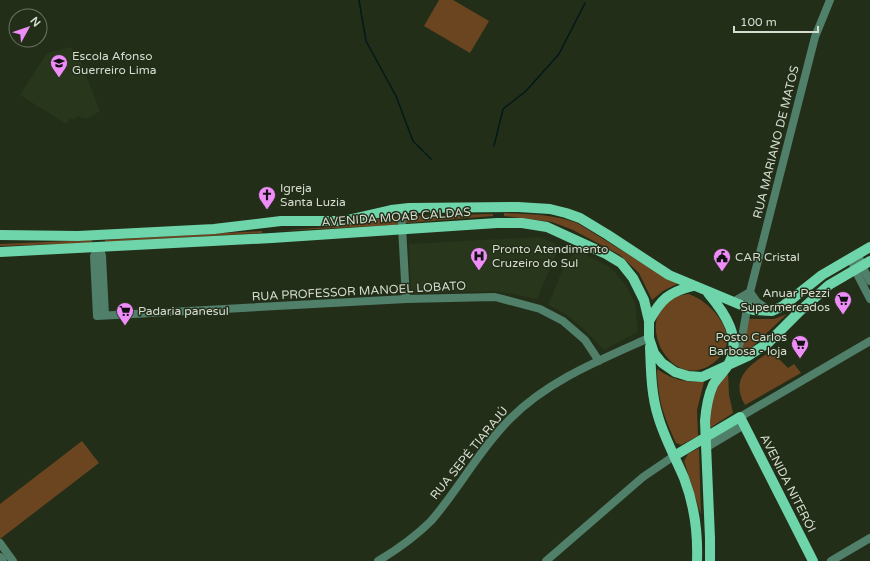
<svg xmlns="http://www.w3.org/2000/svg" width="870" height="561" viewBox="0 0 870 561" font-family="'Varela Round',sans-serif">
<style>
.built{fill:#28361b}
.green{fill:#6a4520}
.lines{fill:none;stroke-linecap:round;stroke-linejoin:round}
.stream{stroke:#02191a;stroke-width:1.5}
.minor{stroke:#507f6a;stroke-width:8}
.major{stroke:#6ed4a9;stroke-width:10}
.labels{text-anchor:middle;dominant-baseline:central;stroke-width:3;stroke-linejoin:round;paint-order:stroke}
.poi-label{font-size:12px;fill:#d5dccf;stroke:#232e19;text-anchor:start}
.street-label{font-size:12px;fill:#d5dccf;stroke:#232e19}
</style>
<rect width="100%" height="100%" fill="#232e19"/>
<!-- built -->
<path class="built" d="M71,47L81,62L100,111L86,119L77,116V118L71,120L70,118L66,124L20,95L47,53Z
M539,237L555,243L558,250L537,299L496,291L411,294L409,244Z
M578,252L583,253L611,268L625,284L635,303L638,332L604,350L582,327L564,313L548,305L567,259Z"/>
<!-- green -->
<path class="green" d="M439,0H453L489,21L470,53L424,26Z
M504,213C529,214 553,214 577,223L677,284L663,291L652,300L639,273L620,255L573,230L552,222L504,216Z
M493,214V216L406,223V216Z
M394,216L398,218V223L396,225L277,231L341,226Z
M262,231V233L105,242V240Z
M92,240V243L0,246V244Z
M688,294C710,300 741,335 720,357C672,407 621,304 688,294Z
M787,314L752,347L740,355L748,319H774Z
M771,351L788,368L794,364L801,373L745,405C729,378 751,364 771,351Z
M657,369C673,380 684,382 704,382L697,410L698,436L681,445L676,443C663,414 658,401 657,369Z
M728,374L729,395L733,413L710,428C710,405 710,390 728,374Z
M82,441L99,463L0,539V504Z
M699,448L701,515L684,461L688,454Z"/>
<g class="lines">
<!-- stream -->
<path class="stream" d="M359,0L366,41L396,96L413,141L431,159
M494,146L503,109L526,91L559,54L585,3"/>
<!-- minor -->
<path class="minor" d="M401,209L406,299
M99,246L94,256L97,316L406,299L495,297L540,309L563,321L585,340L599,361
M99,246L102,256L105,315
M858,254L862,266L870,281
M851,258L855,270L870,299
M750,292L757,302L769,310
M733,302L750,292
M735,356L742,337L750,292L815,37L830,0
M740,417L870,341
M707,447L744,425
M0,543L13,561
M0,557L3,561
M378,561C398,549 415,537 431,521C459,489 479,450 509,420C547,381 600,360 649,338
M546,561L643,477L674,456
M831,561L870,538"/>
<!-- major -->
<path class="major" d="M0,235L78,236L214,229L281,221H343L391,210L409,208L518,207L550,209L566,213L580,218L608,235L669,275L753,310L772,311L783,306L822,275L870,247
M0,252L272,238L497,223H522L547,227L606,254L621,263L633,278L644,300L649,321V338L654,353L662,363L675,372L688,376L702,377L748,356L768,343L800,311L829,285L870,261
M708,293C725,313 743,339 728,365C724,372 717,378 713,385C708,396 706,409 705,421L710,538V561
M649,321C661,299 669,292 693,286
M650,347C651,370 651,394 658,416C664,437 675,457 684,478C694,504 698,533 697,561
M674,456L740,417L813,561"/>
</g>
<!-- icons -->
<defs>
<symbol id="school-pin" viewBox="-11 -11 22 30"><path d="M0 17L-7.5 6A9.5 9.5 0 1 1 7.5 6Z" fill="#ee8cf8" stroke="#232e19"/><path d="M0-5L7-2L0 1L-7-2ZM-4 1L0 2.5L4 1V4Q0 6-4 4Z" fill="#111"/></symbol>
<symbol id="church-pin" viewBox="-11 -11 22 30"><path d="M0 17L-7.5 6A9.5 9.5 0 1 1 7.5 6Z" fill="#ee8cf8" stroke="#232e19"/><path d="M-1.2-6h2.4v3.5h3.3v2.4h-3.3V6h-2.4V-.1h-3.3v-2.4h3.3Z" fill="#111"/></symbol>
<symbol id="hospital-pin" viewBox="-11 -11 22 30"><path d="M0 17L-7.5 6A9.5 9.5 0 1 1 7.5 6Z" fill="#ee8cf8" stroke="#232e19"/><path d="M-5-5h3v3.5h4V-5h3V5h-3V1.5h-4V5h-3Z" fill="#111"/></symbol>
<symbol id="civic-pin" viewBox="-11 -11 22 30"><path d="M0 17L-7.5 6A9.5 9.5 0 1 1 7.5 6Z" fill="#ee8cf8" stroke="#232e19"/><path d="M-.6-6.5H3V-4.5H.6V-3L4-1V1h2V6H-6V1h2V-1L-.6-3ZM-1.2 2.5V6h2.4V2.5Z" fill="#111"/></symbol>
<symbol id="supermarket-pin" viewBox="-11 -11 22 30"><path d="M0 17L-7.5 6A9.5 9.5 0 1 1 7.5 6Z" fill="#ee8cf8" stroke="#232e19"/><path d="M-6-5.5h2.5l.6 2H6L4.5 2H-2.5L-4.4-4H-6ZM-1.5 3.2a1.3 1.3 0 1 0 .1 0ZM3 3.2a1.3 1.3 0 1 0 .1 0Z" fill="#111"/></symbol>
</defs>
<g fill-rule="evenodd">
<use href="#school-pin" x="49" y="53" width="20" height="27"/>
<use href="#church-pin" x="257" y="185" width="20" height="27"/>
<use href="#hospital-pin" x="469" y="246" width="20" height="27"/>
<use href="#civic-pin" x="712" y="247" width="20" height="27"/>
<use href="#supermarket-pin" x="833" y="290" width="20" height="27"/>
<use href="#supermarket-pin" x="115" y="301" width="20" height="27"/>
<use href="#supermarket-pin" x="790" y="334" width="20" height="27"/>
</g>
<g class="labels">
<!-- poi labels -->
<g class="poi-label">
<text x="72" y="56">Escola Afonso<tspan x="72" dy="14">Guerreiro Lima</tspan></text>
<text x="280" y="188">Igreja<tspan x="280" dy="14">Santa Luzia</tspan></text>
<text x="492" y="249">Pronto Atendimento<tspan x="492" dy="14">Cruzeiro do Sul</tspan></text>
<text x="735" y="257">CAR Cristal</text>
<text x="830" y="293" text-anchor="end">Anuar Pezzi<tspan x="830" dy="14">Supermercados</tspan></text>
<text x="138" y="311">Padaria panesul</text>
<text x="787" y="337" text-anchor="end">Posto Carlos<tspan x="787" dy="14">Barbosa - loja</tspan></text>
</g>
<!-- street labels -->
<g class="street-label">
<text transform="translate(776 142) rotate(-76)">RUA MARIANO DE MATOS</text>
<text transform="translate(396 217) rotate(-4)">AVENIDA MOAB CALDAS</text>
<text transform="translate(359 291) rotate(-3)">RUA PROFESSOR MANOEL LOBATO</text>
<text transform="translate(469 453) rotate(-51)">RUA SEPÉ TIARAJÚ</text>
<text transform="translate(788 483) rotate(63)">AVENIDA NITERÓI</text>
</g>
</g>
<!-- north arrow -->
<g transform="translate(28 28) rotate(50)"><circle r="19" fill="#232e19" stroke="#6a7462"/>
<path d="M0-3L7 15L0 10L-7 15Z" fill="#ee8cf8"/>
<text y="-6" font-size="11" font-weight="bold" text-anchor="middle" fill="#d5dccf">N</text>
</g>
<!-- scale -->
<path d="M734 26v6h84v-6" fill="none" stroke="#d5dccf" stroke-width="2"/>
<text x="740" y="26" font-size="12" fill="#d5dccf" stroke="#232e19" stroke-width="3" paint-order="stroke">100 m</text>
</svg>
